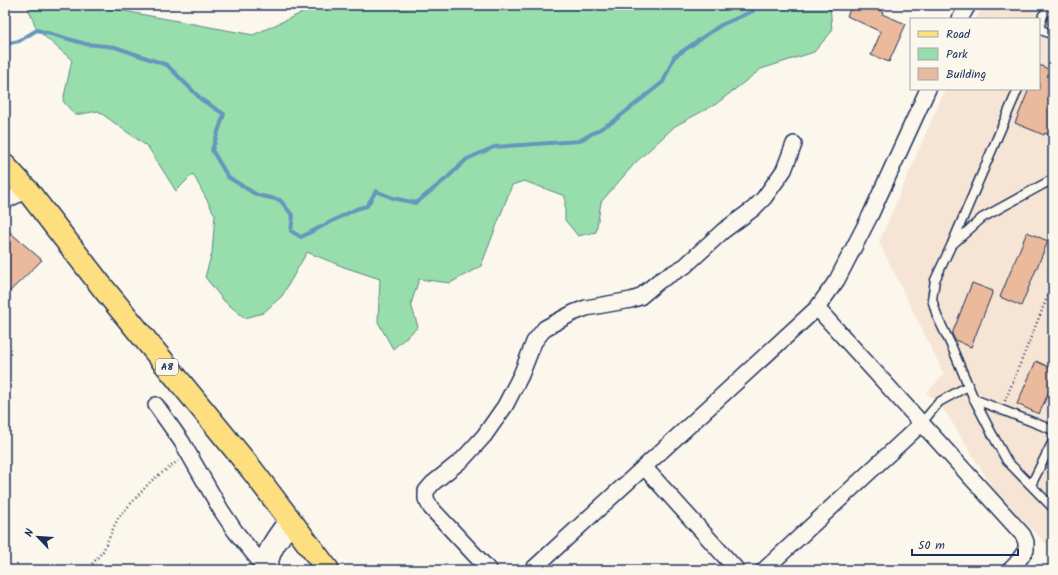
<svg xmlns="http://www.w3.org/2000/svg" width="1058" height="575" viewBox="0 0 1058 575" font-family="Kalam,sans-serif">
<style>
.built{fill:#f6e5d4}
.green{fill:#98deac;stroke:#5a8685}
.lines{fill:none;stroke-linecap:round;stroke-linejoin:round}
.stream{stroke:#6696bc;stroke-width:4}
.building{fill:#ebba9c;stroke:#1b2f5e}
.lane-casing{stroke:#1b2f5e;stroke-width:11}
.street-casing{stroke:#1b2f5e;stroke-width:18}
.secondary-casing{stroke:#1b2f5e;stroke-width:25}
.primary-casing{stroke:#1b2f5e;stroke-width:25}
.path{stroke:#1b2f5e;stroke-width:2.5;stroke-dasharray:1 3;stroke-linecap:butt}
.lane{stroke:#fbf7ec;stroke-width:8}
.street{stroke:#fbf7ec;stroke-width:15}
.secondary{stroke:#fbf7ec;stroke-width:22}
.primary{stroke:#fedf80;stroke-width:22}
.labels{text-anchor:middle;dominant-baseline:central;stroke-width:3.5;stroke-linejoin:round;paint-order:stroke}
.shield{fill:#fbf7ec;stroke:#5e6b89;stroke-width:1}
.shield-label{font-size:10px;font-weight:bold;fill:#1b2f5e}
</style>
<rect width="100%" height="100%" fill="#fbf7ec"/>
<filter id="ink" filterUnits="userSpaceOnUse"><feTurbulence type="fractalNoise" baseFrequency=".025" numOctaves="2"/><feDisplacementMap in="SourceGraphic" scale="8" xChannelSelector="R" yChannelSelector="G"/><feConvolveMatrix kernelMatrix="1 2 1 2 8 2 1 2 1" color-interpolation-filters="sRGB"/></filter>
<g filter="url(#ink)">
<!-- built -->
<path class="built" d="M982,5H1053V550L1000,499L939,402L926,393L944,374L879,242L945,89H1039V19H976Z"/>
<!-- green -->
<path class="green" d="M27,5H91L253,35L319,5H830L832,31L814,52L761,69L716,104L675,126L635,163L601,202L596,232L578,236L565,220V196L524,181L512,185L481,266L450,283L419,279L411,304L418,327L393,349L378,322L380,279L344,267L307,252L282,296L263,313L245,318L224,301L205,277L212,253L215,215L193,174L176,191L148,147L98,111L75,115L63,101L72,60L37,30Z"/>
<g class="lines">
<!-- stream -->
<path class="stream" d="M5,44L19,41L37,30L86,44L115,47L167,65L202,100L224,114L212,150L228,177L257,195L280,200L293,216L291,231L301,237L356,209L367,206L376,191L393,198L416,203L447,178L467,159L494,147L579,141L614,121L663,82L674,57L721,25L753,11V5"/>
</g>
<!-- building -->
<path class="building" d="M852,5H869L883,12L882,14L906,24L889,62L871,55L881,32L847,16Z
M1039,65L1053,71V136L1045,133L1044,135L1015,123L1029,89H1039Z
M5,228L42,260L5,296Z
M1027,232L1048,241L1021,306L1000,297Z
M972,283L993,291L971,347L955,340L952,334Z
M1036,361L1053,369V383L1039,414L1017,404Z"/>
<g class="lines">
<defs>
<path id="lane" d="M1039,29L1053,35
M1039,30L1043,15L1053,6
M1018,89L951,246L935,280L932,299L937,316L951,345L974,399L991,432L1007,461L1053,508
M953,244L982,218L1053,179
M974,399L1053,430
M921,424L939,402L968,386
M1031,485L1053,441"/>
<path id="street" d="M960,19L968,5
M5,201L27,190
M817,308L1023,535L1026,542V550L1016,564L1010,570
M156,405L182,442L221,510L235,531L266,569
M645,468L737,570
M489,570L431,508L426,499V491L433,483L463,459L484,436L505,406L521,375L534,342L545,328L573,313L586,308L631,300L640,297L659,281L685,266L723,231L753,209L764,198L784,170L794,144
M532,570L817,308L837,280L870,216L928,89
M764,570L921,424"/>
<path id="secondary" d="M266,570C267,549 279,537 290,521"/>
<path id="primary" d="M5,166L27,190L103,288L252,470L328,570"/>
</defs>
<!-- lane casing -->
<use href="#lane" class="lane-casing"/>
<!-- street casing -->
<use href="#street" class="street-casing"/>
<!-- secondary casing -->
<use href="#secondary" class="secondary-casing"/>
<!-- primary casing -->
<use href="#primary" class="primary-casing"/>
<!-- path -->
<path class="path" d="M1005,401L1053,283
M87,570L103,551L118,518L151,481L178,461"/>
<!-- lane -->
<use href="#lane" class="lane"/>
<!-- street -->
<use href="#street" class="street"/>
<!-- secondary -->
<use href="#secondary" class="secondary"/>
<!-- primary -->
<use href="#primary" class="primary"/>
</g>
</g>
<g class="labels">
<!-- shield labels -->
<rect class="shield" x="156" y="359" width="22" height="16" rx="3"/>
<g class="shield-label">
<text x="167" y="367">A8</text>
</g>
</g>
<!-- margin -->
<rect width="1058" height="575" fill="none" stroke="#fbf7ec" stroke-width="20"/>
<rect x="10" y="10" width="1038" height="555" fill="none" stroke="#1b2f5e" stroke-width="1.5" filter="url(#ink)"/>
<!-- legend -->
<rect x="910" y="18" width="130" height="72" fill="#fbf7ec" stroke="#a1a7b3"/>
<rect x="918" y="31" width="20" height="6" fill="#fedf80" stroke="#a1a7b3"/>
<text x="946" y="38" font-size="12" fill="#1b2f5e">Road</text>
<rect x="918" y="48" width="20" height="12" fill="#98deac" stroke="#a1a7b3"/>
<text x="946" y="58" font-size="12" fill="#1b2f5e">Park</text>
<rect x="918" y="68" width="20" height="12" fill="#ebba9c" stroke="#a1a7b3"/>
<text x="946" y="78" font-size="12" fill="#1b2f5e">Building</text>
<!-- north arrow -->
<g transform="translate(38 537) rotate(295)" stroke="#fbf7ec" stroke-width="3" paint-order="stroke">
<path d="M0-3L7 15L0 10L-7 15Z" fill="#1b2f5e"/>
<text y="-6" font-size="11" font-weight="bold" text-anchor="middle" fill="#1b2f5e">N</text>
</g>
<!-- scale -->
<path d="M912 549v6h106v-6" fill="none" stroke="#1b2f5e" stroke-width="2"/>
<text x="918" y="549" font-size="12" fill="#1b2f5e" stroke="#fbf7ec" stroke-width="3" paint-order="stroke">50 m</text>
</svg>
